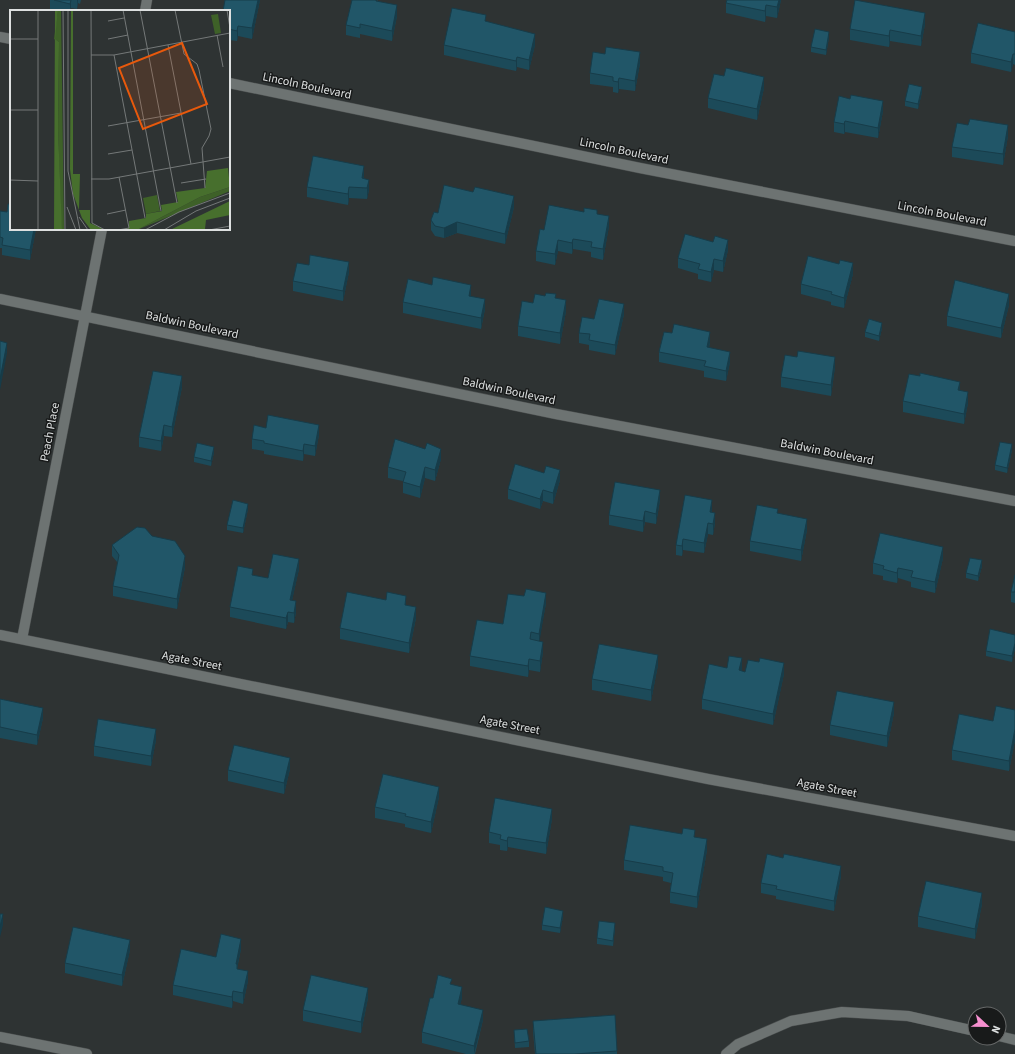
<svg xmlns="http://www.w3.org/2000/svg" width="1015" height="1054" viewBox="0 0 1015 1054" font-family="'Source Sans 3',sans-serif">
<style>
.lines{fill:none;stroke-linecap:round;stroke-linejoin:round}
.minor-casing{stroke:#4a4e4e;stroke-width:11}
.minor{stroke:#6d7372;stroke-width:10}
.wall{fill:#1c4a59}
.shaded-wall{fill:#173c49}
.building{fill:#215668;stroke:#173c49}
.labels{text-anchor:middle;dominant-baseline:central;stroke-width:3;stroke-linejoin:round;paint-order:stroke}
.street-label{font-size:12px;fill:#dde0e0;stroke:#181a1a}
.inset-road{fill:none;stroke:#747878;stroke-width:1}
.view{fill:#e8590c;fill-opacity:0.15;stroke:#e8590c;stroke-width:2}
.inset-edge{fill:none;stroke:#dde0e0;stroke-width:2}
</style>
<rect width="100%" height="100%" fill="#2e3333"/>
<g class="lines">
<defs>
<path id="minor" d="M145,11L147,0
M0,37L11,39
M229,83L640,168L1015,241
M0,299L556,414L1015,501
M0,635L708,779L1015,836
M22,639L102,229
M999,1036L1015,1040
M0,1037L87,1054
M726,1054L738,1044L791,1021L842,1012L908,1016L975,1031"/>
</defs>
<!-- minor casing -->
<use href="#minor" class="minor-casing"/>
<!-- minor -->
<use href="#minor" class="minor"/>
</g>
<!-- wall -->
<path class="wall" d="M50,0H81L80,4L78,3L77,9L71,8V11H57L50,9Z
M260,0L252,39L238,36L237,41L229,40V11Z
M378,0V2L397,16L392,41L360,34V38L346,35V25Z
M727,0H781L777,18L766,16L765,22L726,13V3Z
M486,22L535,45L529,70L517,67L516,71L444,55V45Z
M925,24L921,46L890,41L889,47L850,40V29Z
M1015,32V65L1013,64L1011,72L971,63V53Z
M829,37L826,55L811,52V47Z
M640,63L635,91L619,89L618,93L613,92V87L590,84V73Z
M764,88L757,120L708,108V98Z
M922,92L918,109L905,106V101Z
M883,111L878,138L845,132L844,134L834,132V122Z
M1008,136L1003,165L952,157V147Z
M364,176V179L369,190L367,199L349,198L348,205L307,197V187Z
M514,207L505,244L457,233L444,238L435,236L431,230V220L438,213Z
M0,211L11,229H36L30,260L2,255V248H0Z
M584,212L597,214L609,226L603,260L591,257V252L573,249L572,254L558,251L555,265L536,261V251Z
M728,250L723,272L714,270L711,282L698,279V274L678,268V258Z
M349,272L343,301L293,291V281Z
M853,274L844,308L831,305V302L801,294V284Z
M471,296L485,309L481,329L403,313V302Z
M556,298L566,311L560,344L518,336V326L533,303Z
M1009,305L1001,338L947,326V316Z
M624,314L615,355L589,350V345L579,343V333L594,319Z
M882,328L879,341L865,337V332Z
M710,342L709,348L730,362L726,381L704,377V371L659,362V352Z
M835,367L831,396L781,387V377Z
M182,387L172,437L164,436L161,451L139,447V437Z
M960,390L968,403L964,424L903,412V401Z
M266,428L319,435L315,456L304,454L303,461L264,454V451L252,449V439Z
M1012,450L1007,473L995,470V465Z
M214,452L211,466L194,462V457Z
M441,459L435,481L425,478L420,498L403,493V481L388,478V467Z
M560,480L553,504L543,501L540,509L508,499V489Z
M660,500L656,524L645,522L643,532L609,525V515Z
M248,509L243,533L227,530V525Z
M712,510V512L715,523L713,535L708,534L704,553L683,550L682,556L676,555V545Z
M778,514L807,530L801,561L750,551V541Z
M112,545L185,567L177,609L113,596V586L118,563L112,556Z
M943,558L935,593L911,587V582L898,578L897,583L883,580V576L873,574V563Z
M982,566L978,581L966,578V573Z
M299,569L292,600L296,612L294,623L288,622L286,629L230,617V607L253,575L268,578Z
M1015,575V603L1011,602V592Z
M546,603L539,641L543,652L540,672L529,670L528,677L470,666V656L503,624Z
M406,605L416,618L409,653L340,639V628Z
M1015,635V648L1012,662L986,656V651Z
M658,665L651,701L592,690V679Z
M727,668L742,669L741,671L745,672L784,674L773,725L702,709V699Z
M0,699L43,718L37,745L0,738Z
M1015,710V740L1009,771L952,760V750L993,721Z
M894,713L887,747L830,735V725Z
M156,740L151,766L94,756V746Z
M290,769L284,794L228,781V770Z
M439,797L431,833L405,827V824L375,818V807Z
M552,819L546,854L508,847L507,851L500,850V845L489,843V832Z
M695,837L707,850L697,908L670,903V892L671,883L663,881V877L624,870V860Z
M841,876L834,911L776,899V896L761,893V883Z
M982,904L975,939L918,927V916Z
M563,916L560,933L542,930V925Z
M615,928L613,946L597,944V938Z
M241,949L237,969L248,981L243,1004L233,1001L232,1008L173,995V985L216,957Z
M130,950L122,986L65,973V963Z
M452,985L462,998L460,1004L483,1020L475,1054H466L422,1043V1032L433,998Z
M368,998L361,1033L303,1021V1010Z
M533,1021L617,1051V1054H535L533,1031Z
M514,1030L529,1041V1047L515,1048Z"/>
<!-- shaded-wall -->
<path class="shaded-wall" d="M71,0V11H70V4Z
M77,0H78L77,9Z
M258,0H260L252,39V28Z
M779,0H781L777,18V7Z
M397,5V16L392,41V31Z
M766,5V16L765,22V11Z
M925,13V24L921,46V36Z
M238,26V36L237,41V31Z
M890,30V41L889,47V36Z
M829,32V37L826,55V50Z
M535,34V45L529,70V60Z
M640,52V63L635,91V81Z
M1013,54V64L1011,72V62Z
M517,57V67L516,71V61Z
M764,77V88L757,120V109Z
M619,78V89L618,93V82Z
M922,87V92L918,109V104Z
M883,101V111L878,138V128Z
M845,121V132L844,134V124Z
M1008,125V136L1003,165V154Z
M364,166V176L362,189V178Z
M369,180V190L367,199V188Z
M349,187V198L348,205V194Z
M514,196V207L505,244V234Z
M609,216V226L603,260V249Z
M457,222V233L444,238V228Z
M34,229H36L30,260V250Z
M573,239V249L572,254V243Z
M558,240V251L555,265V254Z
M728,240V250L723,272V261Z
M714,259V270L711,282V272Z
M349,262V272L343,301V291Z
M853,263V274L844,308V298Z
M471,285V296L469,306V296Z
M1009,294V305L1001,338V328Z
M485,299V309L481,329V318Z
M566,300V311L560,344V333Z
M624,304V314L615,355V345Z
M882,323V328L879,341V336Z
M710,332V342L707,358V347Z
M7,343V353L0,390V379Z
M730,352V362L726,381V371Z
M835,357V367L831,396V385Z
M182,376V387L172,437V427Z
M960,382V392L958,390Z
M968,392V403L964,424V414Z
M164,425V436L161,451V441Z
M319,425V435L315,456V446Z
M304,444V454L303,461V451Z
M1012,444V450L1007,473V468Z
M214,447V452L211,466V461Z
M441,449V459L435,481V470Z
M425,467V478L420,498V487Z
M560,470V480L553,504V493Z
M543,490V501L540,509V499Z
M660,490V500L656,524V514Z
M712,500V510L710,523V512Z
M248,504V509L243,533V528Z
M645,511V522L643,532V521Z
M715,513V523L713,535V524Z
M807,519V530L801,561V550Z
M708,523V534L704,553V543Z
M683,539V550L682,556V546Z
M943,547V558L935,593V582Z
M185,556V567L177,609V599Z
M299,559V569L290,610V600Z
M982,560V566L978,581V576Z
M898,568V578L897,583V573Z
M546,593V603L539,644V634Z
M406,596V607L405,605Z
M296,601V612L294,623V613Z
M416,607V618L409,653V643Z
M288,612V622L286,629V618Z
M543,642V652L540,672V661Z
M1015,643V648L1012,662V656Z
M658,655V665L651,701V690Z
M742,658V669L739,681V670Z
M529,659V670L528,677V666Z
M784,663V674L773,725V714Z
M894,702V713L887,747V736Z
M43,708V718L37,745V735Z
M156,729V740L151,766V756Z
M1015,729V740L1009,771V761Z
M290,758V769L284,794V783Z
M439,787V797L431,833V822Z
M552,809V819L546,854V843Z
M508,837V847L507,851V841Z
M707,839V850L697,908V897Z
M841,866V876L834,911V901Z
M982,893V904L975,939V929Z
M563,911V916L560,933V928Z
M3,914V925L0,937V927Z
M615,923V928L613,946V941Z
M241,939V949L237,968V975L236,964Z
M130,940V950L122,986V975Z
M248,971V981L243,1004V993Z
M462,987V998L458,1014V1004Z
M368,988V998L361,1033V1022Z
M233,991V1001L232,1008V997Z
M483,1010V1020L474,1054V1046Z"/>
<!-- building -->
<path class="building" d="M54,0H71L70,4Z
M225,0H258L252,28L238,26L237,31L229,29V11H223Z
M352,0H376V1L397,5L392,31L360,24V28L346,25Z
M727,0H779L777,7L766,5L765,11L726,3Z
M855,0L925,13L921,36L890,30L889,36L850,29Z
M452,8L486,15L485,21L535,34L529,60L517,57L516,61L444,45Z
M978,23L1015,32V54H1013L1011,62L971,53Z
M815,29L829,32L826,50L811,47Z
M606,47L640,52L635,81L619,78L618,82L613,81V77L590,73L593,52L605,54Z
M726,68L764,77L757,109L708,98L714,74L724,76Z
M909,84L922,87L918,104L905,101Z
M851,95L883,101L878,128L845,121L844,124L834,122L839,96L850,99Z
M970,119L1008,125L1003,154L952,147L957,123L968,125Z
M313,156L364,166L362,178L369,180L367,188L349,187L348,194L307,187Z
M444,185L473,192L475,187L514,196L505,234L457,222L444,228L435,226L431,220L434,212L438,213Z
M8,204H11V229H34L30,250L2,245L3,238L0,237V211L7,212Z
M549,205L584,212V208L597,210V214L609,216L603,249L591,247L592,242L573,239L572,243L558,240L555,254L536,251L540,229L544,230Z
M685,234L713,242L715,236L728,240L723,261L714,259L711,272L698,269L700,264L678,258Z
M310,255L349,262L343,291L293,281L297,263L309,265Z
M808,256L839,264L840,260L853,263L844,298L831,294L832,292L801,284Z
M433,277L471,285L469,296L485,299L481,318L403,302L408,279L432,285Z
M955,280L1009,294L1001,328L947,316Z
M546,293L556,294L555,298L566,300L560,333L518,326L522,301L533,303L535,294L545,296Z
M599,299L624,304L615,345L589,340L590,334L579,333L582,317L594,319Z
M869,319L882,323L879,336L865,332Z
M674,324L710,332L707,347L730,352L726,371L704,366L706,361L659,352L664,332L672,333Z
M0,341L7,343L0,379Z
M798,351L835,357L831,385L781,377L785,355L797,357Z
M153,371L182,376L172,427L164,425L161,441L139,437Z
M920,373L960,382L958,390L968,392L964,414L903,401L909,374L920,376Z
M268,415L319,425L315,446L304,444L303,451L264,443V441L252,439L254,425L266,428Z
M395,439L425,449L427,443L441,449L435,470L425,467L420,487L403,482L406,472L388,467Z
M1000,442L1012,444L1007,468L995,465Z
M197,443L214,447L211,461L194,457Z
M515,464L544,473L546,466L560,470L553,493L543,490L540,499L508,489Z
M615,482L660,490L656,514L645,511L643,521L609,515Z
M685,495L712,500L710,512L715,513L713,524L708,523L704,543L683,539L682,546L676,545Z
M233,500L248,504L243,528L227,525Z
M757,505L778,509L777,513L807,519L801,550L750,541Z
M137,527L145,528L152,536L175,541L185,556L177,599L113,586L119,555L112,545Z
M880,533L943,547L935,582L911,577L913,571L898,568L897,573L883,569L884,566L873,563Z
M273,554L299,559L290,600L296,601L294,613L288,612L286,618L230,607L238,566L253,569L252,575L268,578Z
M970,558L982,560L978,576L966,573Z
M1015,575V592H1011Z
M526,589L546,593L539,634L531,632L530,639L543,642L540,661L529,659L528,666L470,656L477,620L503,624L508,594L524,596Z
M347,592L386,600L387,592L406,596L405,605L416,607L409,643L340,628Z
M990,629L1015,635V643L1012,656L986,651Z
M599,644L658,655L651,690L592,679Z
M729,656L742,658L739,670L745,672L748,660L759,662L760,658L784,663L773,714L702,699L709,664L727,668Z
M837,691L894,702L887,736L830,725Z
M0,699L43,708L37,735L0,727Z
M996,706L1015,710V729L1009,761L952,750L959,714L993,721Z
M98,719L156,729L151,756L94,746Z
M234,745L290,758L284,783L228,770Z
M383,774L439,787L431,822L405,816L406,814L375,807Z
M495,798L552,809L546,843L508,837L507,841L500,839L501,835L489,832Z
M630,825L682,834L683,828L695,830L694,837L707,839L697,897L670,892L673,873L663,871V867L624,860Z
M767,854L783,858L784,854L841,866L834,901L776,889L777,886L761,883Z
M926,881L982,893L975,929L918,916Z
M545,907L563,911L560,928L542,925Z
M0,914H3L0,927Z
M599,921L615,923L613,941L597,938Z
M73,927L130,940L122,975L65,963Z
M221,934L241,939L236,964H237V969L248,971L243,993L233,991L232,997L173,985L181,949L216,957Z
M311,975L368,988L361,1022L303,1010Z
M438,975L452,979L450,984L462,987L458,1004L483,1010L474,1046L422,1032L430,998H433Z
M615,1015L617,1051L575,1054H536L533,1021Z
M527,1029L529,1041L515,1043L514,1030Z"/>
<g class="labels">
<!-- street labels -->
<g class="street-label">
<text transform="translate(307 86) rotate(12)">Lincoln Boulevard</text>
<text transform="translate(624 151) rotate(12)">Lincoln Boulevard</text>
<text transform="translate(942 214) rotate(11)">Lincoln Boulevard</text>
<text transform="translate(192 325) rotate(12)">Baldwin Boulevard</text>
<text transform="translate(509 391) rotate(12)">Baldwin Boulevard</text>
<text transform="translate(50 432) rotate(-79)">Peach Place</text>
<text transform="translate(827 452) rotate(11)">Baldwin Boulevard</text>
<text transform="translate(192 661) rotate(11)">Agate Street</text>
<text transform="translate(510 725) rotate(11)">Agate Street</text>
<text transform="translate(827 788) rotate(11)">Agate Street</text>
</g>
</g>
<!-- overview -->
<g transform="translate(10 10)">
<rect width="220" height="220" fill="#2e3333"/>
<path d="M48,0H51L54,220H52L51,210L48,119L49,32L44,29ZM208,4L211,23L205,24L201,5ZM220,177V181L127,220L190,187ZM147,185L150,201L136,204L133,188Z" fill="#3e6128"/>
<path d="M45,0H48L45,29L49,32L48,119L52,220H44ZM61,0H63V164H70L69,200H80V213L95,220H81L72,208L63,184L60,159ZM218,158L220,177L190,187L127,220H109L119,218V211L136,208V204L152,201L151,195L168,192L166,182L195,178L197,161ZM220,191V205L196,210L195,219L160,220Z" fill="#476f2d"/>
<path class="inset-road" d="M53,0L55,220M58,0V161L70,220M81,0L82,213L95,220M113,0L151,201M130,0L167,193M165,0L174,44L187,54L189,60L201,119L199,126L192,138L195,178M217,0L220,18M98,11L114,8M207,25L213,57M0,29H28M98,29L118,25M158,35L181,154M81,45H104L220,23M104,45L135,208M0,100H28M98,116L171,103M98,144L122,140M81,169H99L220,147M0,170L28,171M171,173L196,169M57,197L66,220M97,204L116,200M69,207L78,220M28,220V0M108,220L119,218L109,167M135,220L169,202L220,183M154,220L186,201L220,188M199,220L220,216"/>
<path class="view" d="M172,33L197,94L133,119L109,58Z"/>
<rect width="220" height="220" class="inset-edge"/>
</g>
<!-- north arrow -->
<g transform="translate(987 1026) rotate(112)"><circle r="19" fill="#181a1a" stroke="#676969"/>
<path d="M0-3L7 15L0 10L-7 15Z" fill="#f690cf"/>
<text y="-6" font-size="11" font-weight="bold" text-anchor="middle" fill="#dde0e0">N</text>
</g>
</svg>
